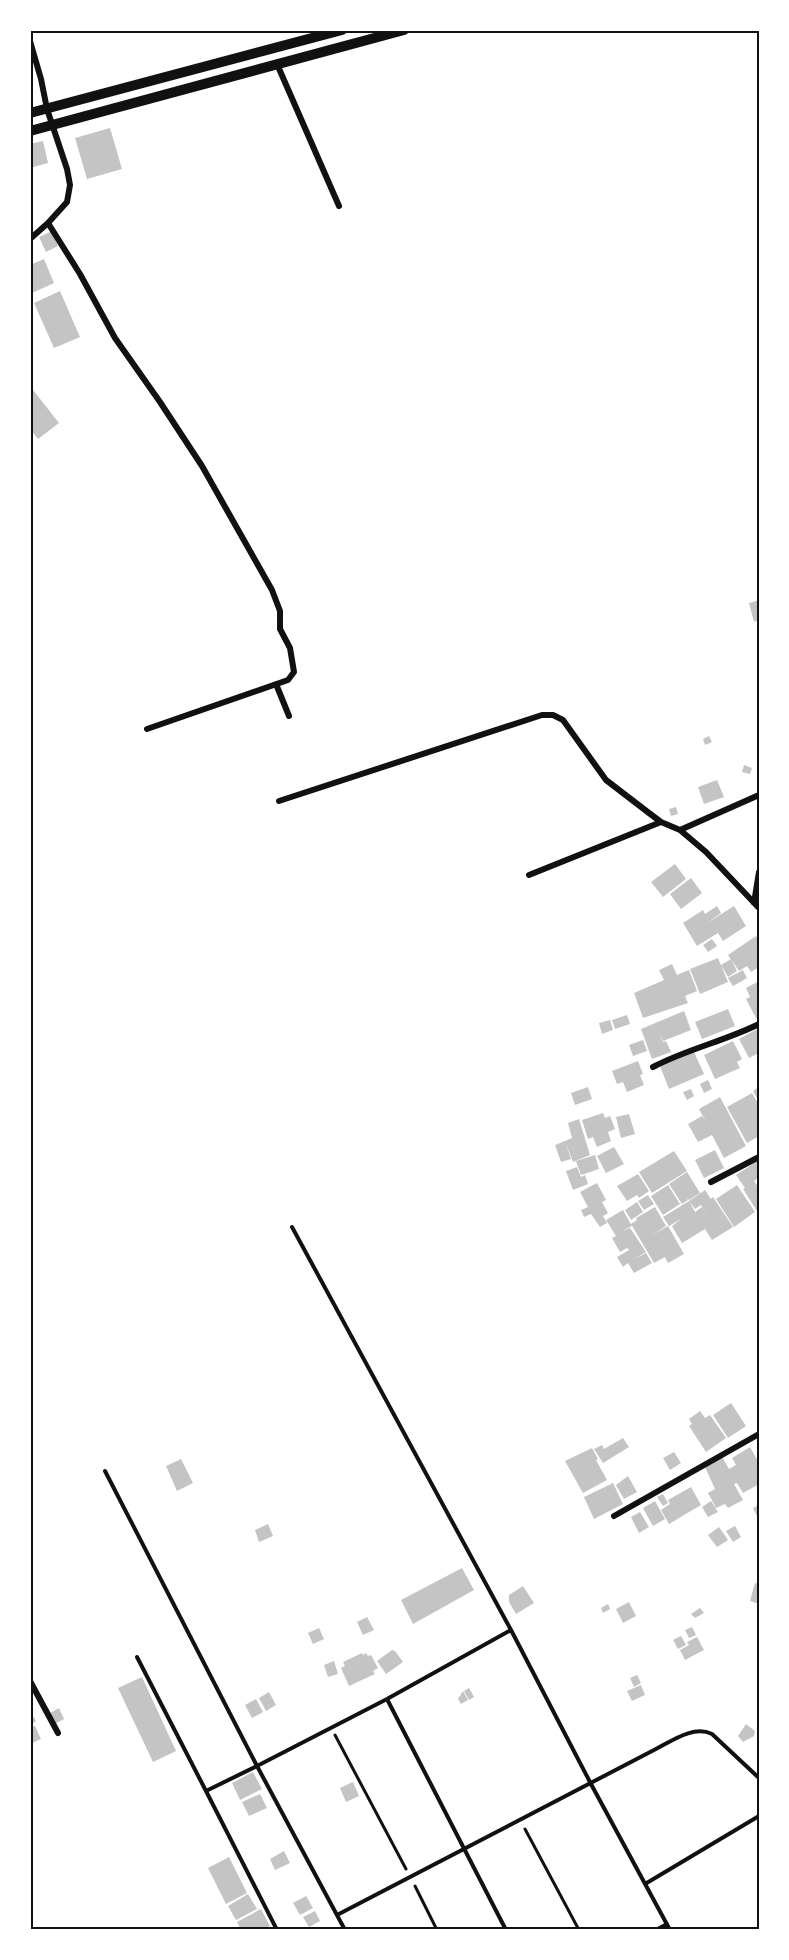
<svg xmlns="http://www.w3.org/2000/svg" width="789" height="1960" viewBox="0 0 789 1960" font-family="Overpass,sans-serif">
<style>
.building{fill:#c4c4c4}
.lines{fill:none;stroke-linecap:round;stroke-linejoin:round}
.path{stroke:#111;stroke-width:3}
.service{stroke:#111;stroke-width:4}
.minor{stroke:#111;stroke-width:6}
.secondary{stroke:#111;stroke-width:10}
.neatline{fill:none;stroke:#111;stroke-width:2}
</style>
<rect width="100%" height="100%" fill="#fff"/>
<!-- building -->
<path class="building" d="M110,128L122,169L87,179L75,138Z
M43,141L48,163L30,168V144Z
M52,231L58,246L46,252L39,237Z
M44,259L54,283L30,294V265Z
M60,291L80,337L54,348L34,303Z
M30,386L59,423L38,439L30,429Z
M759,600V620L754,622L749,603Z
M709,736L712,742L705,745L703,739Z
M744,765L752,768L750,774L742,772Z
M717,780L724,797L704,804L698,787Z
M676,807L678,814L671,816L669,809Z
M675,864L686,879L663,897L651,882Z
M691,878L702,893L681,909L670,894Z
M717,906L721,913L707,923L734,906L746,926L723,941L718,933L697,946L683,923L703,910L705,914Z
M756,936L759,941V967L751,972L747,966L739,971L728,955Z
M712,939L717,946L708,952L703,945Z
M718,958L728,982L700,994L690,969Z
M731,959L737,971L728,977L721,965Z
M672,964L677,975L689,970L697,991L685,996L688,1003L643,1018L634,993L664,980L659,970Z
M743,970L747,978L733,986L728,978Z
M759,981V1017L756,1018L746,999L750,997L746,988Z
M728,1009L735,1026L702,1039L695,1022Z
M684,1011L691,1030L663,1041L658,1031L663,1042L666,1041L671,1052L652,1059L641,1029Z
M627,1015L630,1024L615,1029L612,1020Z
M610,1020L613,1030L602,1034L599,1023Z
M759,1028V1053L749,1058L739,1039Z
M643,1040L647,1051L633,1056L629,1045Z
M733,1041L742,1059L737,1062L740,1068L715,1079L704,1055Z
M694,1052L704,1074L669,1089L660,1066Z
M638,1061L643,1074L640,1075L644,1085L627,1092L623,1082L617,1084L612,1071Z
M708,1080L712,1089L704,1093L700,1084Z
M588,1087L592,1099L575,1105L571,1093Z
M759,1087V1102L753,1091Z
M691,1089L694,1096L687,1100L683,1092Z
M752,1093L759,1105V1136L747,1143L727,1107Z
M720,1097L746,1146L724,1158L712,1135L698,1142L688,1124L702,1116L706,1122L699,1109Z
M603,1113L605,1118L610,1116L615,1129L608,1132L611,1141L597,1147L593,1137L588,1139L582,1120Z
M629,1114L635,1134L621,1138L616,1117Z
M579,1119L590,1155L573,1162L565,1141L572,1138L568,1123Z
M565,1141L571,1159L561,1162L555,1145Z
M614,1147L624,1164L606,1173L597,1156Z
M715,1150L724,1168L704,1178L695,1160Z
M674,1151L687,1171L652,1193L639,1172Z
M595,1155L599,1169L581,1175L576,1161Z
M759,1160V1177L754,1181L759,1188V1210L757,1211L743,1189L745,1188L736,1175Z
M577,1167L581,1177L585,1175L588,1184L573,1190L566,1171Z
M687,1172L700,1193L689,1200L686,1198L688,1200L682,1204L669,1184Z
M638,1174L649,1191L639,1198L637,1195L627,1201L617,1186Z
M597,1183L606,1200L602,1202L608,1213L603,1216L607,1223L600,1227L591,1214L584,1217L581,1210L588,1207L580,1192Z
M668,1185L680,1204L663,1215L651,1196Z
M737,1185L755,1212L734,1227L716,1199Z
M705,1190L711,1199L713,1197L733,1227L712,1240L705,1229L682,1243L672,1226L681,1219L669,1226L663,1217L689,1201L695,1212L702,1207L713,1225L701,1205L695,1209L689,1201Z
M648,1195L654,1204L644,1210L638,1201Z
M637,1202L643,1212L631,1220L625,1210Z
M655,1207L666,1226L652,1235L668,1226L684,1254L668,1263L665,1257L654,1263L631,1224L637,1220L636,1218Z
M623,1210L632,1226L622,1231L630,1228L646,1252L634,1259L646,1253L652,1263L634,1273L628,1263L623,1267L617,1257L629,1250L627,1248L620,1252L612,1238L616,1236L606,1220Z
M731,1403L746,1426L728,1438L713,1415Z
M700,1411L705,1418L710,1415L726,1438L706,1452L689,1426L692,1424L689,1419Z
M623,1438L629,1447L603,1463L594,1449L602,1445L604,1449Z
M750,1447L759,1463V1484L743,1493L737,1483L734,1484L743,1500L728,1508L725,1504L716,1508L708,1493L715,1489L705,1467L722,1457L729,1469L736,1465L732,1458Z
M592,1448L598,1459L596,1460L607,1480L583,1493L565,1461Z
M674,1452L681,1463L670,1470L663,1458Z
M181,1459L193,1483L177,1491L166,1466Z
M628,1476L637,1492L624,1499L616,1485Z
M613,1483L623,1504L594,1519L584,1497Z
M691,1487L701,1505L669,1524L661,1510L670,1504L668,1500Z
M663,1494L668,1503L663,1506L657,1497Z
M655,1501L665,1519L653,1526L643,1508Z
M711,1501L718,1512L708,1517L702,1507Z
M759,1505V1520L753,1508Z
M640,1512L649,1527L639,1533L631,1517Z
M268,1524L273,1536L259,1542L255,1530Z
M735,1526L741,1537L733,1542L726,1531Z
M719,1527L728,1540L717,1547L708,1535Z
M462,1568L474,1590L413,1624L401,1600Z
M755,1583L759,1584V1604L750,1601Z
M523,1586L534,1603L516,1614L509,1602V1595Z
M629,1602L636,1616L623,1623L616,1609Z
M608,1604L610,1609L603,1613L601,1608Z
M700,1608L704,1613L695,1618L691,1614Z
M367,1617L374,1630L363,1635L357,1622Z
M692,1627L696,1635L689,1638L685,1630Z
M319,1628L324,1639L313,1644L308,1633Z
M681,1636L686,1645L678,1649L673,1640Z
M697,1637L704,1650L685,1660L680,1650L689,1645L687,1642Z
M392,1650L395,1651L403,1662L386,1674L377,1661Z
M362,1653L363,1655L366,1653L368,1656L371,1655L378,1668L373,1671L375,1674L349,1686L341,1668L345,1666L343,1662Z
M334,1661L338,1674L328,1677L324,1665Z
M637,1675L641,1683L634,1687L630,1678Z
M142,1677L176,1751L153,1762L118,1688Z
M641,1685L645,1695L632,1701L627,1691Z
M469,1688L474,1697L469,1700L464,1691Z
M463,1691L468,1700L461,1704L458,1699Z
M269,1692L276,1705L266,1711L259,1698Z
M256,1699L263,1712L252,1718L245,1705Z
M59,1708L64,1719L55,1724L50,1713Z
M30,1711L36,1721L30,1725Z
M746,1724L755,1731L754,1736L743,1742L738,1736Z
M35,1726L41,1739L30,1744V1728Z
M253,1772L262,1789L240,1800L232,1783Z
M353,1782L359,1796L346,1802L340,1788Z
M260,1794L267,1808L249,1816L242,1802Z
M284,1851L290,1863L275,1870L270,1859Z
M229,1857L247,1893L226,1904L208,1868Z
M248,1894L257,1909L236,1920L228,1906Z
M306,1896L313,1908L300,1915L293,1903Z
M261,1909L270,1926L262,1930H241L237,1922Z
M315,1911L320,1921L309,1927L303,1917Z"/>
<g class="lines">
<!-- path -->
<path class="path" d="M335,1735L406,1869
M525,1829L579,1930
M415,1886L437,1930"/>
<!-- service -->
<path class="service" d="M292,1227L511,1630
M105,1471L257,1766L206,1791L277,1930
M137,1657L206,1791
M387,1699L506,1930
M645,1884L759,1816
M337,1915L654,1750C672,1741 693,1725 712,1734L759,1778
M345,1930L257,1766L387,1699L511,1630L591,1784L670,1930
M656,1930L667,1924"/>
<!-- minor -->
<path class="minor" d="M30,41L41,79L47,109L67,169L70,185L67,202L48,223L30,239
M277,64L339,206
M48,223L80,274L115,338L160,402L202,466L272,590L280,611V629L290,648L294,672L288,680L147,729
M276,684L289,716
M279,801L542,715H553L563,720L606,780L649,813L661,822L680,830L706,852L759,908
M680,830L759,795
M529,875L661,822
M754,903L759,872
M653,1067C687,1049 725,1041 759,1024
M711,1182L759,1157
M614,1516L759,1434
M30,1681L58,1733"/>
<!-- secondary -->
<path class="secondary" d="M30,113L342,30
M30,131L404,30"/>
</g>
<!-- border -->
<rect width="789" height="1960" fill="none" stroke="#ffffff" stroke-width="63"/>
<rect x="32" y="32" width="726" height="1896" class="neatline"/>
</svg>
